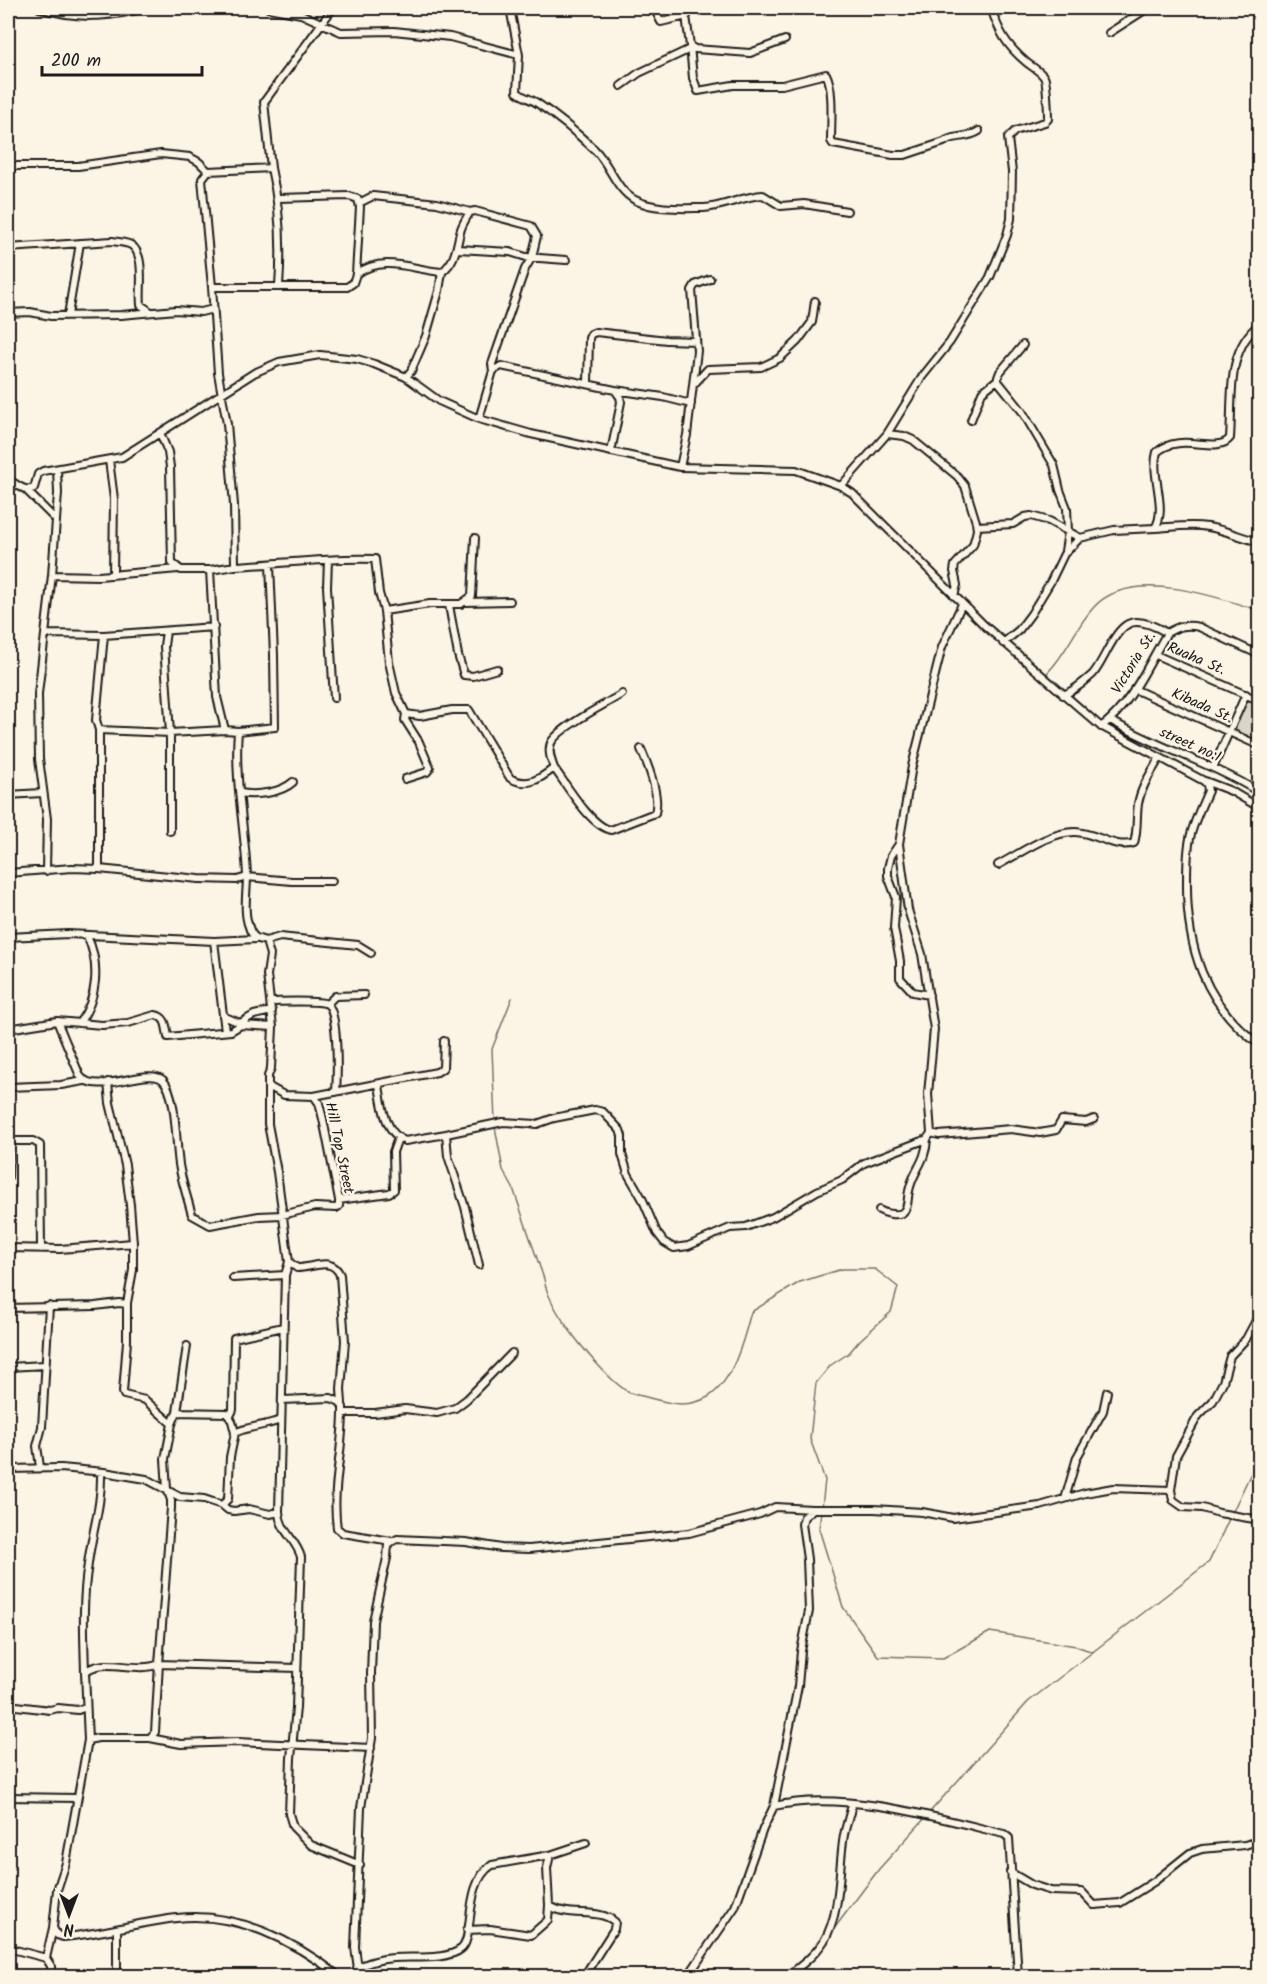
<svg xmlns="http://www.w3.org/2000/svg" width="1267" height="1984" viewBox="0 0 1267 1984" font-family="Kalam,sans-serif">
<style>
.green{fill:#dbd5c8;stroke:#7c7872;stroke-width:1.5}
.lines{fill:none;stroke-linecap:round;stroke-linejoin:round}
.stream{stroke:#75726c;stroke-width:1.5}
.minor-casing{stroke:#1c1c1c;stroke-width:10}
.minor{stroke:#fcf5e5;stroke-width:6}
.labels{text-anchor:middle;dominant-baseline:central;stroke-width:5;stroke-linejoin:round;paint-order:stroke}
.street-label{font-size:15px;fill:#1c1c1c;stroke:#fcf5e5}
</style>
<rect width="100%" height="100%" fill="#fcf5e5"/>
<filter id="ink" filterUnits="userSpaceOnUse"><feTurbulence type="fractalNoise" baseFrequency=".0167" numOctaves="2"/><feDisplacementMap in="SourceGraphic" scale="12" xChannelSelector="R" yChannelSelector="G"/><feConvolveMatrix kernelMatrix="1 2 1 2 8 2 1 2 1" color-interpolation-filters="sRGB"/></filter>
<g filter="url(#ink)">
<!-- green -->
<path class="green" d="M1251,701L1259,704V744L1235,730C1235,721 1242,704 1251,701Z"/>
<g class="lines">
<!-- stream -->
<path class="stream" d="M1046,674C1067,654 1075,627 1094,607C1130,567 1216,596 1260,611
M495,1122L492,1049L512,998
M495,1127L503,1170L513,1188L544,1279C548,1310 601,1375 628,1392C633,1395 641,1395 646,1397C668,1403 687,1409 708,1397C733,1382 744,1339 751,1312L800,1282L842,1269H875L898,1287L891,1312L860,1340L849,1353L831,1365L816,1383L810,1439L825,1480L822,1507
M821,1512L819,1529L843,1607L878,1656L943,1658L990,1632L1076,1646L1093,1652
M1232,1513L1260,1454
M929,1813L1028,1702L1209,1562L1230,1517
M830,1934L879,1869L926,1817
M798,1976L808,1964"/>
<defs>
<path id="minor" d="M39,8C79,20 106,17 147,8
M268,8L301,14L341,32L394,31L450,37L519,55
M333,8L264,102L271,168L208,171L202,179L212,287L218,373L227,424L234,505L235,566C282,564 328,557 375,559L379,593L384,611L430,604H461L472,596L475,538
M510,8L519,55L517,92C523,97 531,99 537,103C558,117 577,133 595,150C610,165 616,190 635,200C654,210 683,208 704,208C724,207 743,196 763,195L781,206L804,204L847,211
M654,8L661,22L687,16
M685,8L690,46L695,49L750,53L785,40
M1109,33L1148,8
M690,46L693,78L698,91L733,85H782L826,74C834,88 831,123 831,141L833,144L893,155H905L944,142C952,135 967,139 979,131
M621,86L639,73L690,49
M8,166H78L161,154L190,157L199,162L208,171
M271,168C280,207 282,246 279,286
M359,203L373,196L437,203L470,212
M8,248L112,241C118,242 126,242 131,245C146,254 139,290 141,305L151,312
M458,249L510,252L526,257L566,260
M356,274C386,254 411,270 442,272C457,260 456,246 461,229C463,223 467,217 470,212L475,211L531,226L537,236L532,257L525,269L492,364L493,371
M212,287H347L353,283L356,274L360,207L358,199L349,196L278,198
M8,313L30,312L51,316L121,315L176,310L201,312L213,309
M68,315L80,243
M406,377L411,371L426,336L439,291L442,272
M997,380L1022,411L1054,465L1060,490L1067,508L1068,532L1065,551
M588,383L589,338L591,334L596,332L667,340L696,341
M694,384L708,369L761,367L780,358L798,341L812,322L815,301
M615,390L663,397L691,404
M479,419L493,371L501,366L615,390L620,397L621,402L611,452
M971,420L982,392L997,380L1000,372L1023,345
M160,433L168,452L170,467L172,563L181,570H210L235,566
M887,434L904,436L913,440L957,476L965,486L976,522L977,530L973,545L955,565L954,571L957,585L954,596
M109,460L114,499L113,575
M680,467L687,435L697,351L692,290L695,285L710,279
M8,480C17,483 24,493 34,488L38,474L43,471L122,457L254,373L279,362L320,355L357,359L374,364L406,377L439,401L479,419L531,434L680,467L796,470L841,486L852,493L984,625L1099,725L1204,781L1207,785L1208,791C1202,805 1195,819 1191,834C1187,849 1187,865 1187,880C1186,947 1204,1005 1260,1045
M841,486L887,434L922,377L950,342L990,277L1007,235L1011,219L1012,172L1008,138L1015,131L1045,122L1048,119C1048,113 1047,81 1044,77C1040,71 1032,67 1026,62C1006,45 999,32 991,8
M26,490L55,519
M977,526L1013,524L1025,517L1031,516L1049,521L1080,538
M1155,528C1173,527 1190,524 1208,527C1226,530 1242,538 1260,542
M328,560L327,587L334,698
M210,570L217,697L225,730
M52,575L99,576L178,569
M466,602L510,601
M449,605L458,655L464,675L473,676L497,669
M384,611L389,662L396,693L406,714L405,720L419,742L430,768L427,772L405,779
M166,631L164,646L170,733V831
M47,634L104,635L214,627
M1003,643L1019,630L1031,614L1051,581L1064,554L1080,538L1114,530L1155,528C1168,508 1150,476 1157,452C1181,431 1217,455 1230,438C1233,400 1225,350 1260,324
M1156,655L1260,701
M1134,689L1260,746
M1063,695C1074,691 1084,682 1093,674C1104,661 1113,632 1128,624C1140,618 1157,627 1167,633
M406,714L420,716L452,710H469L510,778C527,788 540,779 554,768C551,760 547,749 552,741C562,726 606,704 622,694
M1110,720C1158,748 1212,763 1260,793
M1101,727C1132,704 1148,664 1167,633C1178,626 1187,624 1199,627L1260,655
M99,730L170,733L225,730L238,731C234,779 245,828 247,876C247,893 243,912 249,927C252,937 256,939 266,941L270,955L267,975L273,1027L271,1068L268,1076V1124L277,1172L289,1262L285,1275L279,1511C279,1530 296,1539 301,1557L296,1708L291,1758L289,1814L293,1827L311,1845L360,1865
M238,731L275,727L274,655L270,565
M554,768C566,784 591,827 611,830L655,813C660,796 648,765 641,749
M1213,768L1246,694
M1205,781L1231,791L1260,808
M240,793C256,796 281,793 293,782
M8,795L42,793
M899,844L908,910L922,954L934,1029L928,1094L931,1133L939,1135L1011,1129L1040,1133L1056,1130L1062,1120L1086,1122L1094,1119
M998,865C1021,853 1049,832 1075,832C1095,832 1115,850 1134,843C1138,830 1136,817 1138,804C1141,787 1151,773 1159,759
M99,869V730L96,720L104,635
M46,871L47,819L39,759L38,694L52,575L58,493L57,469
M8,873L72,868L99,869L199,879L237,880L247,877L292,881H332
M8,937L68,934L214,941L256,939
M214,941L225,1031
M266,941L280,937L358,945L371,953
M929,995L913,992L900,978V961L894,928L896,897L888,876V868L891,856L899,844L912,766L942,647L962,604
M271,1002C281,1002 320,1000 327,1004C339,1011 337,1078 336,1092
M327,1004L335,996L364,995
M223,1016L240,1023
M57,1021L80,1076C96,1097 148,1066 163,1080C178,1096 175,1149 180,1170C183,1185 188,1200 192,1215L210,1225L259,1216L282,1215L315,1207L336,1208L339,1206V1200L323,1119L319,1103L314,1096
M79,1023C98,999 100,963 87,936
M241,1025L240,1023L254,1015L272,1011
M8,1029L57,1021L102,1025L128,1023L155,1015C167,1017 166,1027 168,1037L231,1031L241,1025L273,1027
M108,1082L110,1103L125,1165L130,1205L133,1243V1270L127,1303V1341L123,1392L124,1395L145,1400L172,1424L165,1459L167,1489L171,1500V1508L159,1664C136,1674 103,1656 85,1672L88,1740L66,1863L57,1890L53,1928L57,1935L63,1937C102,1934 139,1922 177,1918C236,1911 294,1941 339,1976
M379,1085C382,1103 384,1133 405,1141L446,1134L503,1122L537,1124L554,1118L595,1110L603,1112L620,1130L622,1136V1154L628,1174L642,1198L657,1233L664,1242L674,1248L688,1246L730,1228L746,1227L773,1217L817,1191L842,1180L864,1163L927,1139L931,1133
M268,1086L284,1095L314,1096L437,1072L443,1068L444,1041
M8,1087L61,1085L84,1081
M446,1134L448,1156L465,1207L479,1265
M8,1141H33L40,1145L41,1249
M8,1144L9,1152L8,1177
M339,1200L389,1193L394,1190L393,1152L398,1138
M879,1210C884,1213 895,1216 902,1213C909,1208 907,1199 909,1191C913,1170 926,1163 927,1139
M8,1248L60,1249L133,1243
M289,1262L297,1268C313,1268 332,1256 340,1275L345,1341L341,1389L342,1403
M233,1278L285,1275
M8,1308L95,1306L119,1303L127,1304
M8,1367L45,1365
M282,1400L331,1398L340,1402L343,1407C344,1447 331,1488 337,1528L343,1533L391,1541
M177,1412L227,1413L232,1421L235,1433
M343,1413H375L405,1409L437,1413L455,1408L467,1399L512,1353
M230,1416L233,1410L234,1338L283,1327
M172,1424L177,1412L187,1346
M40,1467L37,1446L42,1427L49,1306
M8,1469L61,1468L104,1472L146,1479L180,1497L204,1499L222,1505L228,1499L230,1457L235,1433C244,1427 267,1426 280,1420
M1171,1490L1173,1500L1183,1507L1202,1508L1219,1513L1260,1520
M1065,1499L1077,1457L1103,1411L1107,1392
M222,1505L228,1510L234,1511L249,1509L270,1514L279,1512
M85,1672C84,1634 82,1601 88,1564C92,1531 102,1506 101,1472
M8,1705L50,1710L58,1708L78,1710L86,1707
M150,1738L155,1732L159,1664L297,1668
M88,1740L98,1738H150L181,1744L237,1742L371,1748
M8,1797L77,1798
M774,1806C843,1790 936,1817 1004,1834L1009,1838L1018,1976
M1260,1826V1828
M1010,1872L1032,1885L1051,1891L1082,1892L1094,1905L1120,1903L1155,1881L1190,1853L1202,1849L1245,1845L1257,1841L1260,1842
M549,1905C567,1919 598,1907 615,1922L614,1929L584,1976
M117,1929V1976
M467,1930L490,1929L531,1935L548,1920L549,1905L547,1868L550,1855
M8,1948L46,1958L51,1966V1976
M46,1958L53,1928
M357,1968C368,1962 381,1959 393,1958C411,1956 446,1961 461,1949C475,1939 463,1883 492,1865L550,1855L586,1843
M359,1976L355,1947L361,1808L372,1738L371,1673L373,1621L387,1558L388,1544L397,1539L466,1542L501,1548L529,1549L689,1533L760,1514L775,1507L812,1509
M688,1976L735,1907L763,1829L774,1806L798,1686L801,1651L809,1611L807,1559L802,1524L804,1517L813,1509H874L922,1512L953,1518L1040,1506L1085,1493L1113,1488L1171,1490L1176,1456L1198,1416L1213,1401L1223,1382L1230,1356L1246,1339L1260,1313
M787,1976C801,1966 814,1956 824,1941C842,1910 838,1869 844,1835C846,1825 850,1814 852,1804"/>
</defs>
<!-- minor casing -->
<use href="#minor" class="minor-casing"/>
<!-- minor -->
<use href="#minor" class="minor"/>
</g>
</g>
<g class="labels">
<!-- street labels -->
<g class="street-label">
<text transform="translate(1196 659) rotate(23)">Ruaha St.</text>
<text transform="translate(1134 663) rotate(-58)">Victoria St.</text>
<text transform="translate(1202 706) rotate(24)">Kibada St.</text>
<text transform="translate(1190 745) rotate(24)">street no:1</text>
<text transform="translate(339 1148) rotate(78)">Hill Top Street</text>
</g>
</g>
<!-- margin -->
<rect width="1267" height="1984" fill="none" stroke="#fcf5e5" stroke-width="30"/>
<rect x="15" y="15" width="1237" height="1954" fill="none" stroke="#1c1c1c" stroke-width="2" filter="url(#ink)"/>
<!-- north arrow -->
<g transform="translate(69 1915) rotate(180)" stroke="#fcf5e5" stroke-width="4.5" paint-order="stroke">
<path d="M0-4.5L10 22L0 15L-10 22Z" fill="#1c1c1c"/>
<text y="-9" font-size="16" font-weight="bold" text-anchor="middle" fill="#1c1c1c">N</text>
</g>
<!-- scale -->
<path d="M42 66v9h160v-9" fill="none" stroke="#1c1c1c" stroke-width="3"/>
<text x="51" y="66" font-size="18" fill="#1c1c1c" stroke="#fcf5e5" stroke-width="4.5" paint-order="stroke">200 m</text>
</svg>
